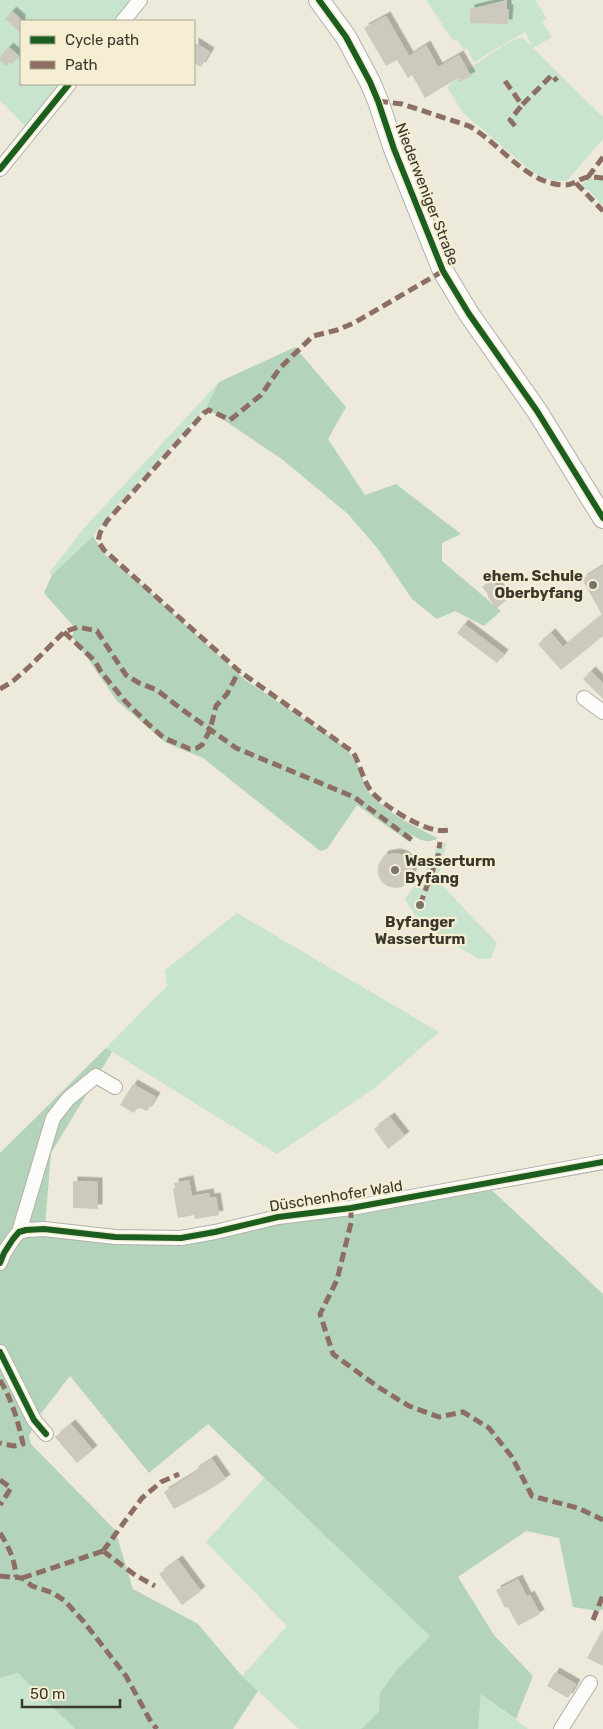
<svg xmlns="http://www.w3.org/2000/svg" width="603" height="1729" viewBox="0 0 603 1729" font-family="Rubik,sans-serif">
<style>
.green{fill:#c9e4ce}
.forest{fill:#b3d4bb}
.building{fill:#cdc9be;filter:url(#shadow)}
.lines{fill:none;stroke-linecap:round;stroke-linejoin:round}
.street-casing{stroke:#b3b0a5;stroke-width:16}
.secondary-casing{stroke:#b3b0a5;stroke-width:22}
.street{stroke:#fcfcfa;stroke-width:14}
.secondary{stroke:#fcfcfa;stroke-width:20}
.quiet{stroke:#8d6e63;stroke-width:5;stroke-dasharray:10 5;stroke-linecap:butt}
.cycleway-casing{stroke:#f5eed3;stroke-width:9}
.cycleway{stroke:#1b5e20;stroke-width:6}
.poi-dot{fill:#79756a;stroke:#f5eed3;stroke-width:2}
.labels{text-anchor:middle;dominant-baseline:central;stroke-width:4.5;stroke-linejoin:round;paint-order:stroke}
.street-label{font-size:15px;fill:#3a372d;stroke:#f5eed3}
.poi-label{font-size:15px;font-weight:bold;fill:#3a372d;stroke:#f5eed3;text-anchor:end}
</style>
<defs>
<filter id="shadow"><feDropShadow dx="4.5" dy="-4.5" stdDeviation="0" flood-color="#0004"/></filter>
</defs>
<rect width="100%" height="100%" fill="#ede9db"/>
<!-- green -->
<path class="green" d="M0,0H136L118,21H21V84H65L28,129L0,100Z
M426,0H535L547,19L542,22L552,37L533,48L603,117V139L567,181C553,181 544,178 531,171L463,113L447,87L457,77L504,45L521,37L532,46L525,32L474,62L467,48L464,50L457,39L453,41Z
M590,179H603V206L589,190L577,187Z
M219,382L206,408L123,499L93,536L52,575L49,573L85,527Z
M447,842L437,880L497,943L491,958L479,959L421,925L405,899L434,858L436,847Z
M237,913L439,1032L376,1087L277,1154L106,1048L167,986L165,970Z
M264,1478L430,1636L400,1666L380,1691L379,1711L361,1729H299L242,1676L287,1626L206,1542Z
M18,1673L75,1729H0V1678Z
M481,1693L528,1729H478Z"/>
<!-- forest -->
<path class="forest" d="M295,347L346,407L328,439L365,495L396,484L461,534L442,543V561L501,611L484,626L455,611L437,619L412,599L378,549L348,514L283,460L206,408L219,382Z
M93,536L104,554L149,591L244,679L341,744C349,752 357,761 361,772C363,778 364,785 367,790C383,811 415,827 438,838C428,844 422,841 412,835L408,841L357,805L327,849L320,851L203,758L166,743L117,701L72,636L75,628L44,593L52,575Z
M106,1048L112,1052L51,1153L45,1226L147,1237L482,1181L603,1294V1609L599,1611L573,1607L559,1538L526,1531L458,1577L494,1635L533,1676L516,1719L481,1694L478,1729H361L379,1711L380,1692L400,1666L430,1636L208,1424L149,1473L70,1376L39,1416L29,1436L31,1444L115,1530L133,1589L198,1624L242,1676L258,1691L233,1729H75L18,1673L0,1678V1153Z"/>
<!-- building -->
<path class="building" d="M507,0V9H509L508,24L470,23V9Z
M12,11L21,19V33L5,19Z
M386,16L409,56L426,45L438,67L459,55L471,76L460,82L458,78L425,98L412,75L408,78L397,60L386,66L364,28Z
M194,42L210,52L201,67L194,63Z
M9,47L19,56L12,64L9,62L6,66L0,60V57Z
M603,566V636L561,670L538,644L551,633L563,647L602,615L582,579Z
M491,579L508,599L496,609L487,595L488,594L482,587Z
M464,624L504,654L497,663L457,633Z
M591,671L603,683V699L583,679Z
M396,853L403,855L409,860L413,867L412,875L409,882L402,887L395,888L387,886L381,881L378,874V866L384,855Z
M133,1084L156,1097L147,1111L138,1107L134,1113L120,1105Z
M390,1117L405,1136L388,1149L374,1129Z
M189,1180L192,1196L209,1193L210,1198L216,1197L219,1215L195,1219L194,1215L178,1218L173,1189L175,1188L174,1183Z
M73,1181L98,1182V1209L73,1208Z
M71,1424L93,1450L77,1463L55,1437Z
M212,1459L226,1479L207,1491L174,1509L164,1492L195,1473L194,1471Z
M178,1560L201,1591L182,1605L159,1574Z
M518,1579L527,1597L530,1595L540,1614L518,1626L508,1607L505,1608L496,1590Z
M603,1629V1666L587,1658Z
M555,1672L576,1684L568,1698L547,1686Z"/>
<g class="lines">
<defs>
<path id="street" d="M123,21L140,0
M0,169L69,84
M584,698L603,712
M19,1232L53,1118L68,1099L96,1076L115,1087
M0,1263L4,1253L13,1239L19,1232L26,1230L44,1229L115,1237L181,1238L215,1232L278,1217L351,1208L603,1162
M0,1352L34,1420L46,1434
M561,1729L590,1683"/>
<path id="secondary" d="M319,0L346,37L370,82L378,101L394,149L443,271L469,314L537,411L603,518"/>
</defs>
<!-- street casing -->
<use href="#street" class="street-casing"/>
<!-- secondary casing -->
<use href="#secondary" class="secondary-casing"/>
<!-- street -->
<use href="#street" class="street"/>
<!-- secondary -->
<use href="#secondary" class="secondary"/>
<!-- quiet -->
<path class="quiet" d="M505,81L522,105L552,75L557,81
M378,101L402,104L469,126C501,144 524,182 562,185C573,186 578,179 588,177C592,176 598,178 603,178
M515,126L510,120L522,105
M588,177L603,157
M576,183L603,211
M443,271L354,323L337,330L313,336L280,368L261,395L230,420L209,410L204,413L107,521L100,533L98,541L104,550L239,671L353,752C360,764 363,780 371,791C382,805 419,828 437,830C442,831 447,830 452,830
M64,632L95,661L101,672L125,701L147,723L164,738L190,749L197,748L202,745L210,730L216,706L227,694L239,671
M0,689L13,681L30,666L64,632L78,627L97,631L126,675L139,683L157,690L180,708L236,748L354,797L412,840
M420,905L438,856L440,842
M351,1208V1223L337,1280L320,1314L333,1354L378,1387L409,1406L439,1417L463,1412L489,1428L512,1457L532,1496L578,1508L603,1520
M0,1380C12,1400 18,1421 23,1444L14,1446L0,1443
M0,1480L11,1488L0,1505
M0,1533C9,1547 15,1560 16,1577
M103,1551L142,1498L161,1482L179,1474
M103,1551L135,1575L155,1586
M0,1576L22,1578L32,1586L53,1593L65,1601L84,1622L126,1676L151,1722L157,1729
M22,1578L103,1551
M593,1620L603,1595"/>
<defs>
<path id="cycleway" d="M319,0L346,37L370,82L378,101L394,149L443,271L469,314L537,411L603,518
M0,169L69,84
M0,1263L4,1253L13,1239L19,1232L26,1230L44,1229L115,1237L181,1238L215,1232L278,1217L351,1208L603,1162
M0,1352L34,1420L46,1434"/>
</defs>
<!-- cycleway casing -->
<use href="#cycleway" class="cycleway-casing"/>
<!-- cycleway -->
<use href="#cycleway" class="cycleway"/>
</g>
<!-- markers -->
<g class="poi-dot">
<circle cx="593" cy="585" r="5"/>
<circle cx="395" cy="870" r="5"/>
<circle cx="420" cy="905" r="5"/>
</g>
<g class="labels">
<!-- street labels -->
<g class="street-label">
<text transform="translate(427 194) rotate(69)">Niederweniger Straße</text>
<text transform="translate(336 1196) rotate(-9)">Düschenhofer Wald</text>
</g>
<!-- poi labels -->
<g class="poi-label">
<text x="583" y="576">ehem. Schule<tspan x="583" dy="17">Oberbyfang</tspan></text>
<text x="405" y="861" text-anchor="start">Wasserturm<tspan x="405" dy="17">Byfang</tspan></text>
<text x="420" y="922" text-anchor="middle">Byfanger<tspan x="420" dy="17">Wasserturm</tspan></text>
</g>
</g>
<!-- legend -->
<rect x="20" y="20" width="175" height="65" fill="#f5eed3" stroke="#aaa591"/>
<rect x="30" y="36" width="25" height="8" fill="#1b5e20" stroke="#aaa591"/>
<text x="65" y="45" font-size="15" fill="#3a372d">Cycle path</text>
<rect x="30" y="61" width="25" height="8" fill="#8d6e63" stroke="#aaa591"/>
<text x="65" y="70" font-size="15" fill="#3a372d">Path</text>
<!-- scale -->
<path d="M22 1699v8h98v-8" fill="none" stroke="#3a372d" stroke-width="2.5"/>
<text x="30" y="1699" font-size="15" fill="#3a372d" stroke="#f5eed3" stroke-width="4" paint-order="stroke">50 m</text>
</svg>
